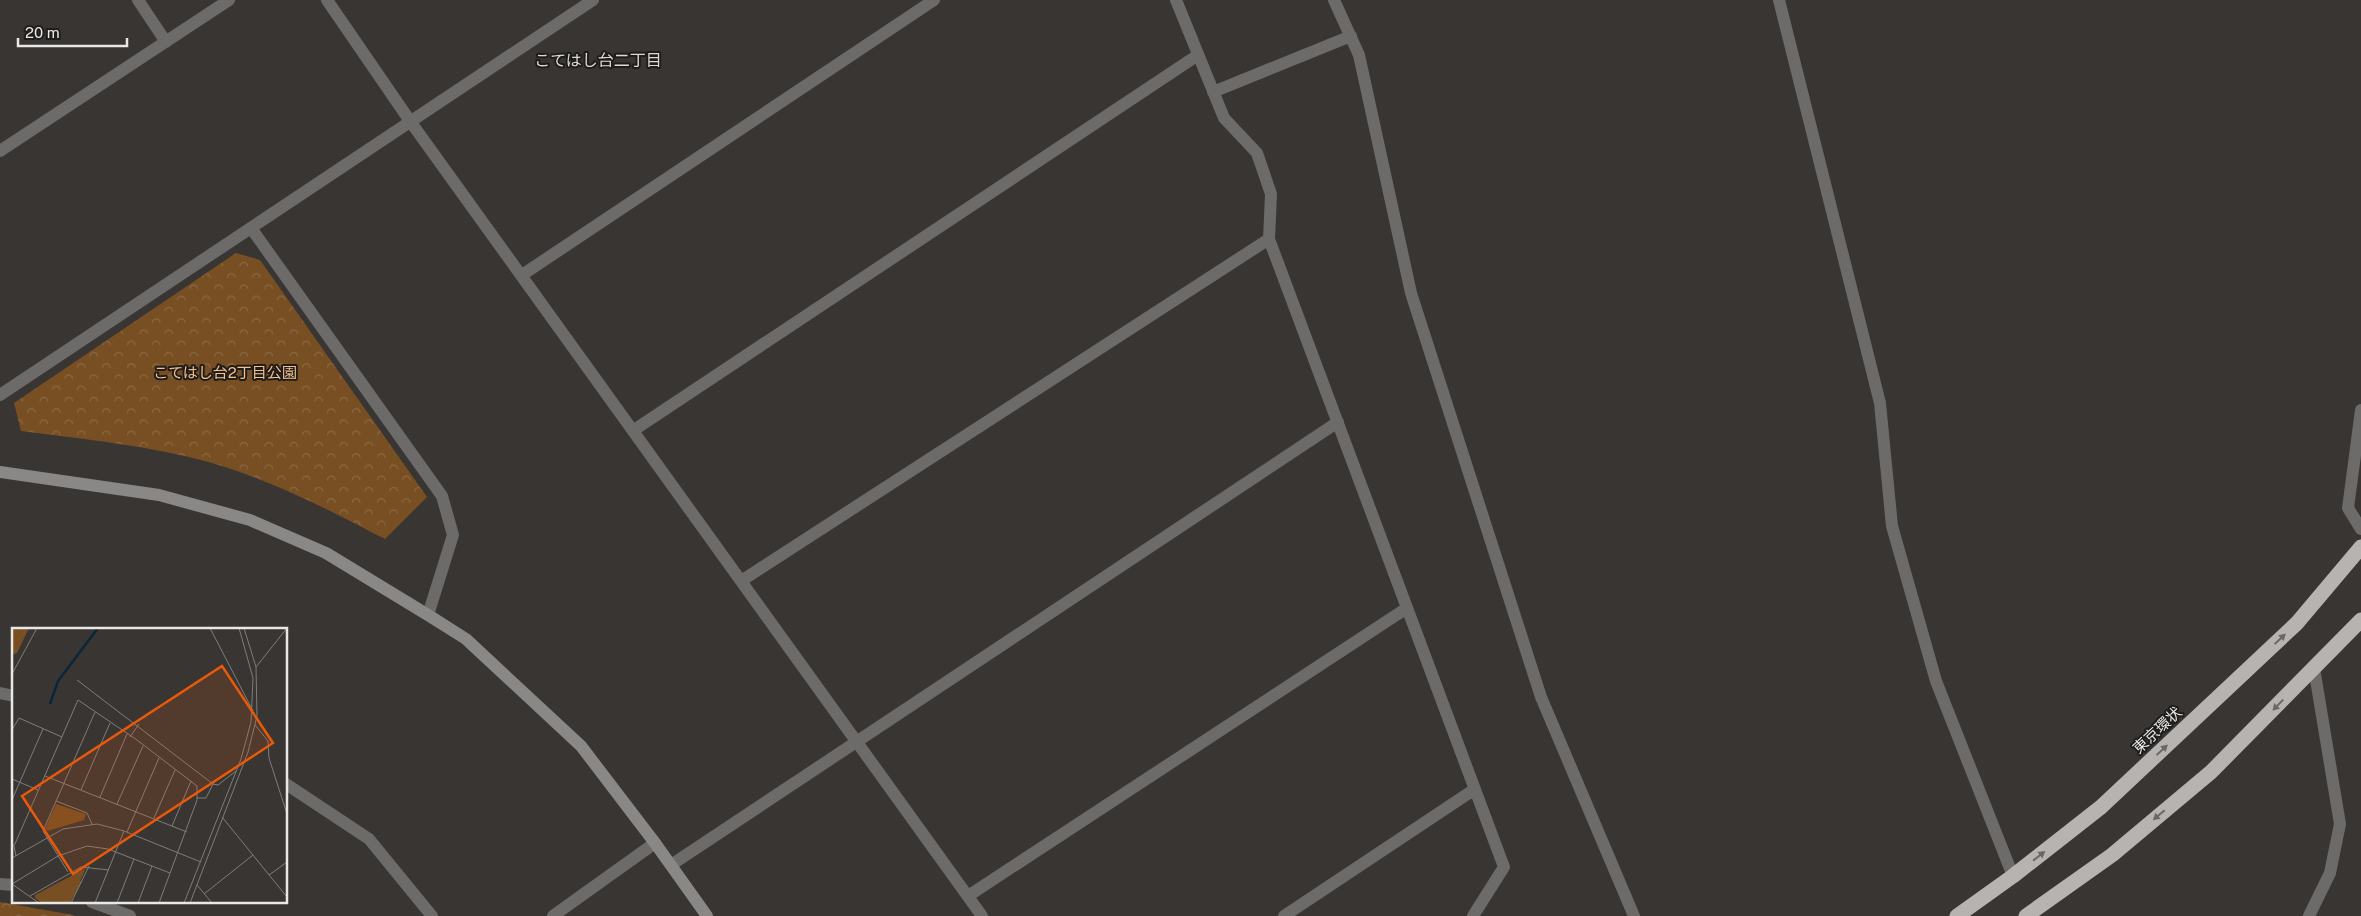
<svg xmlns="http://www.w3.org/2000/svg" width="2361" height="916" viewBox="0 0 2361 916" font-family="'Public Sans','Noto Sans JP',sans-serif">
<style>
.park{fill:url(#park-crowns)}
.lines{fill:none;stroke-linecap:round;stroke-linejoin:round}
.lane{stroke:#6c6b69;stroke-width:12}
.street{stroke:#6c6b69;stroke-width:12}
.secondary{stroke:#8a8886;stroke-width:12}
.highway{stroke:#b6b3b0;stroke-width:15}
.oneway{fill:#6a6866}
.labels{text-anchor:middle;dominant-baseline:central;stroke-width:4;stroke-linejoin:round;paint-order:stroke}
.park-label{font-size:15px;fill:#f6c08c;stroke:#1e1d1c}
.street-label{font-size:15px;fill:#eae8e7;stroke:#1e1d1c}
.neighbourhood-label{font-size:16px;fill:#ddd9d6;stroke:#1e1d1c}
.inset-river{fill:none;stroke:#0a273a;stroke-width:2.5}
.inset-road{fill:none;stroke:#7f7d7a;stroke-width:1}
.view{fill:#e8590c;fill-opacity:0.15;stroke:#e8590c;stroke-width:2.5}
.inset-edge{fill:none;stroke:#eae8e7;stroke-width:2.5}
</style>
<defs>
<pattern id="park-crowns" width="20" height="18" patternUnits="userSpaceOnUse" patternTransform="scale(1.25)"><rect width="20" height="18" fill="#784f23"/><path d="M2 6a3 3 0 1 1 6 0M12 15a3 3 0 1 1 6 0" fill="none" stroke="#8b6843"/></pattern>
</defs>
<rect width="100%" height="100%" fill="#383532"/>
<!-- park -->
<path class="park" d="M236,253L260,260L427,497L385,539C329,510 273,481 212,463C152,446 83,439 21,431L14,403Z
M0,902L73,915L75,916H0Z"/>
<g class="lines">
<!-- lane -->
<path class="lane" d="M1779,0L1880,403L1892,526L1936,681L2013,876"/>
<!-- street -->
<path class="street" d="M138,0L166,42
M327,0L410,121L982,916
M1176,0L1224,118L1257,153L1271,194L1269,239L1504,867L1473,916
M1334,0L1359,55L1411,293L1541,697L1634,916
M1213,92L1351,36
M0,151L229,0
M251,228L442,496L453,535L428,615
M522,275L934,0
M0,395L593,0
M2361,410L2348,508L2361,529
M634,430L1198,55
M741,581L1269,239
M0,693L14,696
M286,784L369,839L432,916
M671,865L1338,422
M0,884L14,885
M968,896L1407,608
M92,902L130,916
M553,916L655,843
M1284,916L1475,789
M2309,916L2330,873L2340,824L2314,668"/>
<!-- secondary -->
<path class="secondary" d="M0,472L159,495L250,520L326,553L428,615L466,639L581,746L655,843L707,916"/>
<!-- highway -->
<path class="highway" d="M1957,916L2013,876L2101,807L2297,623L2361,547
M2026,916L2112,855L2211,772L2361,620"/>
</g>
<!-- one-way arrows -->
<defs><path id="oneway-solid" d="M-6-.8H1V-3.2L6.5 0L1 3.2V.8H-6Z" transform="scale(1.25)"/></defs>
<g class="oneway">
<use href="#oneway-solid" transform="translate(2280 639) rotate(-43)"/>
<use href="#oneway-solid" transform="translate(2278 705) rotate(134)"/>
<use href="#oneway-solid" transform="translate(2162 750) rotate(-43)"/>
<use href="#oneway-solid" transform="translate(2159 815) rotate(140)"/>
<use href="#oneway-solid" transform="translate(2039 856) rotate(-38)"/>
</g>
<g class="labels">
<!-- park labels -->
<g class="park-label">
<text x="225" y="372">こてはし台2丁目公園</text>
</g>
<!-- street labels -->
<g class="street-label">
<text transform="translate(2157 730) rotate(-43)">東京環状</text>
</g>
<!-- neighbourhood labels -->
<g class="neighbourhood-label">
<text x="598" y="60">こてはし台二丁目</text>
</g>
</g>
<!-- overview -->
<g transform="translate(12 628)">
<rect width="275" height="275" fill="#383532"/>
<path d="M0,0H17L5,25L0,27Z" fill="#784f23"/>
<path d="M44,176L74,186L72,192L36,203L33,201ZM74,240L58,275H30L23,270V267Z" fill="#784f23"/>
<path d="M62,249L70,254L66,261L57,275H46Z" fill="#784f23"/>
<path class="inset-river" d="M38,76L46,53L86,0"/>
<path class="inset-road" d="M198,0L241,83M244,39L275,0M0,46L25,0M65,52L201,156L206,157L224,143M243,97L256,113L257,130L275,186M0,102L7,90L50,109M118,109L127,96M33,148L175,204M0,151L26,162M69,162L98,95M88,169L115,106M185,170H194L201,156M0,172L31,101M44,173L75,185L80,196M105,176L131,118M210,189L275,269M142,190L163,142M160,198L179,153M115,204L147,130M4,228L2,218L66,72L125,112L185,158V172L147,275M0,230L51,201L85,196L112,203L189,234M56,244L31,203L83,84M257,247L275,234M0,256L46,228L75,218L96,221L158,245M0,256L27,275M185,257L200,275M192,266L241,227M18,268L69,239L97,242M59,275L77,238M83,275L112,203M105,275L122,231M126,275L140,238M172,275L229,131L239,94L241,50L227,0M178,275L236,124L245,88L244,39L232,0"/>
<path class="view" d="M210,38L261,115L61,246L10,168Z"/>
<rect width="275" height="275" class="inset-edge"/>
</g>
<!-- scale -->
<path d="M18 38v8h109v-8" fill="none" stroke="#eae8e7" stroke-width="2.5"/>
<text x="25" y="38" font-size="15" fill="#eae8e7" stroke="#1e1d1c" stroke-width="4" paint-order="stroke">20 m</text>
</svg>
